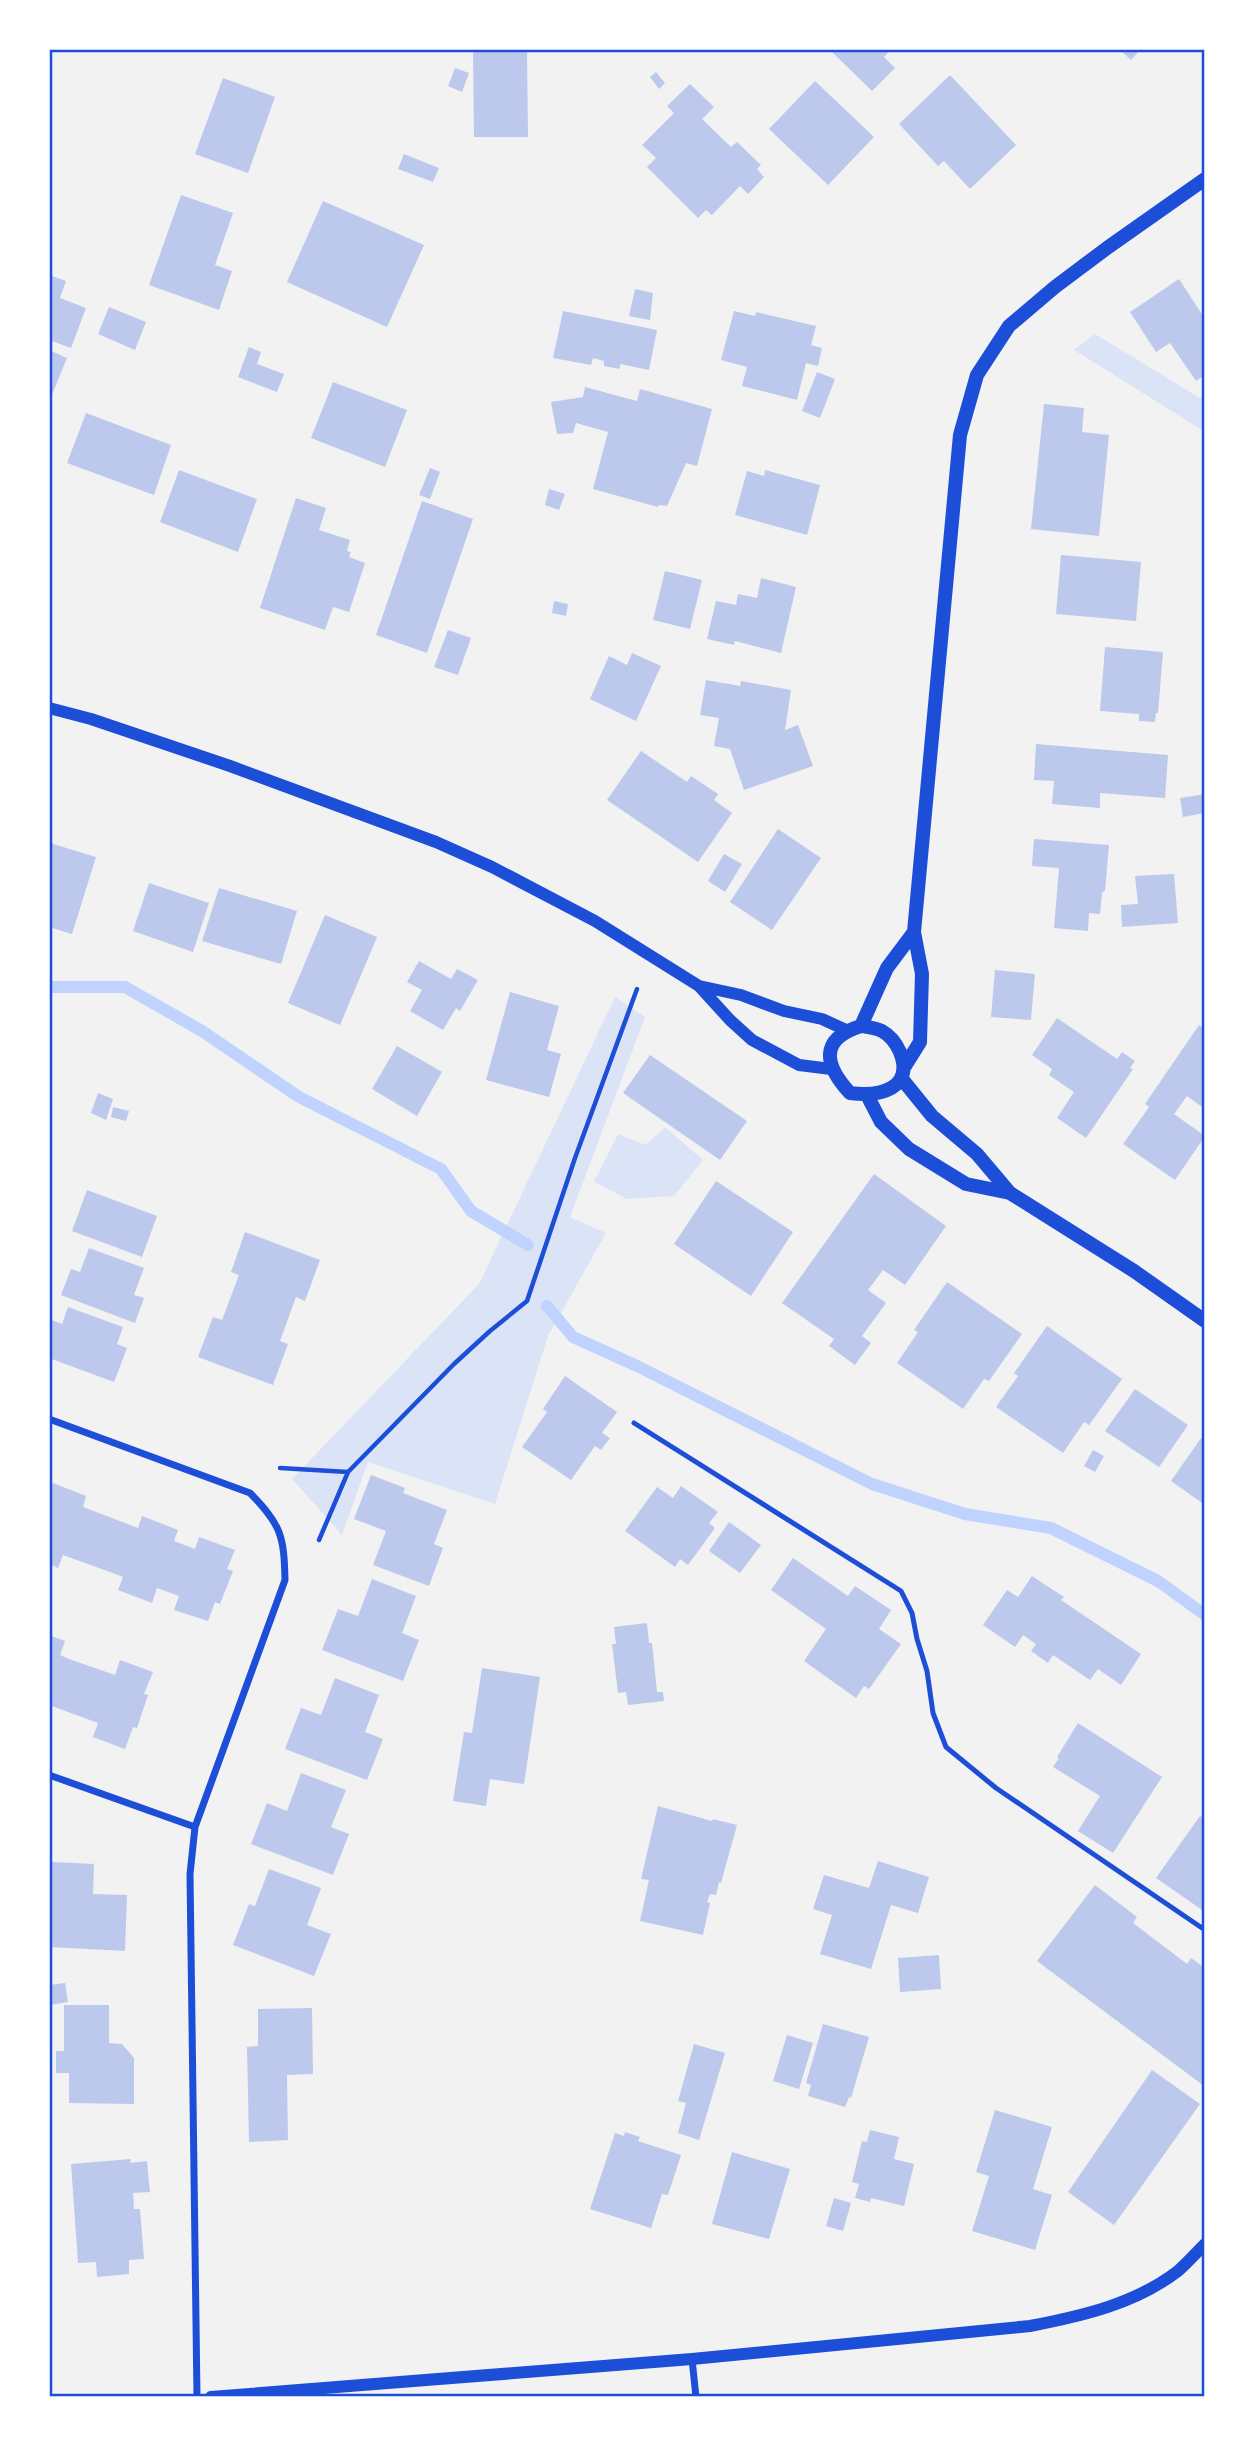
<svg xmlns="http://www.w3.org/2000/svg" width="1254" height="2446" viewBox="0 0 1254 2446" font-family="'Times New Roman',serif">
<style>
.green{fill:#dbe4f7}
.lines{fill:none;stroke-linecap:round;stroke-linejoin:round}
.stream{stroke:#bfd3fe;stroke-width:12}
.building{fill:#bdc9ec}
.path{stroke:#1d4ed8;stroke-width:4.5}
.service{stroke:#1d4ed8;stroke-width:5}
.minor{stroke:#1d4ed8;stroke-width:7}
.tertiary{stroke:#1d4ed8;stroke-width:12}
.secondary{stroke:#1d4ed8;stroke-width:14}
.neatline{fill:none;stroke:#1d4ed8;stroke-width:2.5}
</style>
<rect width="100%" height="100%" fill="#f2f2f2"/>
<!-- green -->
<path class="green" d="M1095,334L1205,401V432L1074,350Z
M615,997L645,1017L570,1217L606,1233L548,1336L495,1504L368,1462L342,1535L292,1479L479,1284Z
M665,1127L703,1160L674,1196L627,1199L594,1182L618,1134L646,1145Z"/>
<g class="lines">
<!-- stream -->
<path class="stream" d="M49,987H125L202,1031L299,1097L441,1169L471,1211L528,1245
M547,1306L573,1337L637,1366L872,1484L965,1514L1051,1528L1158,1581L1205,1615"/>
</g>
<!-- building -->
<path class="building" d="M473,49H527L528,137H474Z
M829,49H891L884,57L895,68L872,91Z
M1119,49H1141L1131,60Z
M455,68L469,73L462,92L448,86Z
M656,72L665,83L659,89L650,77Z
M950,75L1016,145L970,189L944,161L938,166L899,124Z
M223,78L275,97L248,173L195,154Z
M815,81L874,137L828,185L769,129Z
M690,84L714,107L702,119L731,147L737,142L761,165L757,169L764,177L748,194L740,186L712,215L706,210L698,218L647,167L656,158L642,145L674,113L667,106Z
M404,154L439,168L433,182L398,169Z
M181,195L233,213L215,265L232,271L219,310L149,285Z
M323,201L424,245L387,327L287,282Z
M49,275L66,281L60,298L86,308L71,348L49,340Z
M1179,279L1205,319V375L1196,381L1170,343L1156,352L1130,312Z
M635,289L653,293L650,320L629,316Z
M109,307L146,322L135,350L98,334Z
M563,311L657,330L649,370L620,364V369L604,366V361L593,358L591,365L553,358Z
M734,311L755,316L756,312L816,326L811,345L822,348L818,366L806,363L797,400L742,386L747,367L721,360Z
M249,347L261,352L257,364L284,374L277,392L238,377Z
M49,350L67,358L51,397L49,396Z
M817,372L835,379L820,418L802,411Z
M333,382L407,410L385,467L311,438Z
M585,387L637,401L640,389L712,409L697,466L686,463L667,506L659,505L658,507L593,489L608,432L576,423L573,433L557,434L551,402L583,397Z
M1044,404L1084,408L1082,432L1109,435L1099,536L1031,529Z
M86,413L171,445L154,495L67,463Z
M430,468L440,472L430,499L419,495Z
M179,470L257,499L238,552L160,522Z
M765,470L820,485L807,535L735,515L747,471L764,476Z
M549,489L565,494L559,510L545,505Z
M296,498L326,508L319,530L350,540L347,551L351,552L349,557L365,563L349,612L333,607L325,630L260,608Z
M422,501L473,519L427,653L376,635Z
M1061,555L1141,562L1136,621L1056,614Z
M665,571L702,580L690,629L653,620Z
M761,578L796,587L781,653L735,641L734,645L707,639L716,601L736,605L738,594L757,598Z
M554,601L568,604L566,616L552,613Z
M448,630L471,638L458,675L434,667Z
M1105,647L1163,652L1158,713H1156L1155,722L1139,721V714L1100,711Z
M632,653L661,666L636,721L590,699L609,656L627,665Z
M706,680L740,686L741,681L791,690L785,730L798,725L813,766L744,790L730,749L714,746L719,718L700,715Z
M1036,744L1168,755L1165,798L1100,793V808L1052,804L1054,781L1034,780Z
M641,751L687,782L691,776L718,794L714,800L732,813L698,862L607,800Z
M1205,794V813L1183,817L1180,798Z
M778,829L821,858L772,930L730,902Z
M1034,839L1109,845L1105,891L1102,892L1100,914L1089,913L1088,931L1054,928L1059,868L1032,866Z
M50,843L96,857L72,934L49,927Z
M724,854L742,864L725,892L708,881Z
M1174,874L1178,923L1122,927L1121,905L1138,904L1135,876Z
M149,883L209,903L193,952L133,931Z
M219,888L297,911L281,964L202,941Z
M325,915L377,937L340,1025L288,1003Z
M419,961L451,979L457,969L478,980L460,1011L456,1008L443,1030L410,1011L422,990L407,982Z
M995,970L1035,974L1031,1020L991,1017Z
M510,992L559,1006L547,1050L561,1054L549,1097L486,1080Z
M1057,1018L1117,1059L1122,1052L1135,1061L1130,1068L1133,1069L1086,1138L1057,1118L1074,1092L1049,1075L1052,1069L1032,1055Z
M1199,1025L1205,1029V1109L1187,1096L1174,1114L1205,1136L1175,1180L1123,1144L1149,1107L1145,1104Z
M397,1046L442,1072L417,1116L372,1089Z
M650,1055L747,1121L720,1160L623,1093Z
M98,1093L113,1099L106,1120L91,1113Z
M113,1107L129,1111L126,1121L111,1117Z
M874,1174L946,1226L905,1285L883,1270L868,1290L886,1303L862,1336L871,1343L855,1365L829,1346L834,1339L782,1303Z
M716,1181L793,1232L751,1296L674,1244Z
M87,1190L157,1216L142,1257L72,1231Z
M245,1232L320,1260L305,1301L296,1297L280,1341L288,1344L273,1385L198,1357L213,1317L222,1320L239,1275L231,1272Z
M89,1248L144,1268L134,1295L144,1298L135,1323L61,1295L71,1269L80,1272Z
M947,1282L1022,1334L989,1381L984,1379L963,1409L897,1363L918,1332L914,1330Z
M68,1307L123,1327L117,1344L127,1348L114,1382L49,1358V1319L62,1324Z
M1047,1326L1122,1379L1089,1425L1084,1422L1063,1453L996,1407L1018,1376L1014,1373Z
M565,1376L617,1412L602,1433L610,1438L601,1450L595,1446L571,1480L522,1447L547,1412L543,1409Z
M1135,1389L1188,1425L1159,1467L1105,1431Z
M1201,1438L1205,1441V1505L1171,1481Z
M1093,1450L1104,1456L1095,1472L1084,1466Z
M371,1475L405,1488L403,1493L447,1510L434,1544L443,1548L429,1586L373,1565L386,1531L354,1519Z
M53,1483L86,1496L83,1507L138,1528L142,1516L178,1530L174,1541L195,1549L199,1537L235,1550L227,1569L233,1571L220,1604L215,1602L208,1621L174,1610L179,1596L157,1588L152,1603L118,1590L123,1577L110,1572L63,1555L58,1568L49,1564V1494Z
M681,1486L718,1512L709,1523L715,1528L688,1565L680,1559L675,1567L625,1531L657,1487L673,1498Z
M729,1522L761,1545L740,1573L709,1551Z
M793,1558L848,1596L855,1586L891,1610L879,1629L901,1644L869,1689L864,1686L856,1698L804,1661L826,1629L771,1590Z
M1032,1576L1064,1597L1061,1600L1141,1654L1121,1685L1098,1669L1090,1680L1053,1655L1048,1663L1031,1651L1036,1644L1023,1635L1015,1647L983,1625L1007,1590L1018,1597Z
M372,1579L416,1596L402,1633L419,1640L403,1681L322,1650L338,1609L358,1616Z
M647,1623L649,1643H652L657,1692H663L664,1701L628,1705L626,1692L618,1693L612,1644H616L614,1627Z
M49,1635L65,1641L60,1655L69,1659L115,1675L120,1660L153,1672L144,1694L148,1695L137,1728L133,1727L125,1749L93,1737L98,1723L49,1705Z
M482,1668L540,1677L524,1784L490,1779L486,1806L453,1801L464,1732L472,1733Z
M335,1678L379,1695L365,1732L383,1739L367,1780L285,1749L301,1708L321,1715Z
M1078,1723L1162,1777L1113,1853L1078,1831L1100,1796L1053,1767L1059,1758L1057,1757Z
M301,1773L346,1790L331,1827L349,1834L333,1875L251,1844L267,1803L287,1811Z
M658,1806L712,1821L713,1819L737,1825L721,1883L719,1882L716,1895L710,1894L707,1902L710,1903L703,1935L640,1921L649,1880L641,1879Z
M1200,1816L1205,1819V1912L1156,1878Z
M878,1861L929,1877L918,1913L891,1905L871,1969L820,1954L832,1915L813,1909L824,1875L869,1888Z
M52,1862L94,1864L93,1894L127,1895L125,1951L49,1947Z
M269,1869L321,1888L307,1925L331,1934L314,1976L233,1945L249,1904L255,1906Z
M1095,1885L1137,1917L1133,1923L1187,1964L1191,1958L1205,1968L1204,2086L1037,1961Z
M939,1955L941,1989L900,1992L898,1958Z
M65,1983L68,2002L50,2005L49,1985Z
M64,2005H109V2043L122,2044L134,2058V2104L69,2103V2073H56V2051H64Z
M312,2008L313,2074L287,2075L288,2140L249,2142L247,2047L258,2046V2009Z
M823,2024L869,2037L851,2098L849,2097L845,2107L808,2096L811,2085L806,2083Z
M787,2035L813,2043L799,2089L773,2081Z
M694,2044L725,2053L699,2140L678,2133L686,2103L678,2101Z
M1152,2070L1200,2104L1114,2225L1068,2192Z
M995,2110L1052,2127L1033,2189L1052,2195L1035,2250L972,2231L989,2176L976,2172Z
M870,2130L899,2137L894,2159L914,2164L904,2206L871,2198L870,2202L855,2198L859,2184L852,2182L862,2141L867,2142Z
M625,2132L640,2137L638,2141L681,2155L668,2195L662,2194L651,2228L590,2209L615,2133L624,2136Z
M732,2152L790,2169L769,2239L712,2224Z
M131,2159L130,2163L147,2161L150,2192L133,2193L134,2209H140L144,2259L129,2260V2274L97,2277L96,2262L78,2263L71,2164Z
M834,2198L851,2203L843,2231L826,2226Z"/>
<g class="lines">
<!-- path -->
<path class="path" d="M280,1468L348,1472
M319,1540L348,1472L454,1364L490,1331L527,1301L575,1158L637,989"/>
<!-- service -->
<path class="service" d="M634,1423L901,1591L912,1613L917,1639L927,1671L933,1713L946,1747L996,1788L1205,1930"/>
<!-- minor -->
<path class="minor" d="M49,1419L250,1493C281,1525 284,1535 285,1580L195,1827L190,1874L197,2397
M49,1775L195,1827
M692,2359L696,2397"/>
<!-- tertiary -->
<path class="tertiary" d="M49,708L91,719L230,766L436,842L492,867L595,921L699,986L730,1020L752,1040L799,1065L831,1069
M699,986L741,995L784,1011L822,1019L846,1030
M211,2397L692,2359L1030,2326C1082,2316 1135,2304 1178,2271C1187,2263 1196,2253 1205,2244"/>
<!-- secondary -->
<path class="secondary" d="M861,1026C868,1027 876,1028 882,1031C891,1036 896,1043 900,1052C915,1089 879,1097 850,1093C824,1065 819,1039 861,1026Z
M861,1026L887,968L914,932
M905,1066L920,1042L922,974L914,932L960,435L977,375L1009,326L1055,287L1107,248L1205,179
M902,1079L932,1116L977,1154L1010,1193L1134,1271L1205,1321
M867,1095L881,1122L909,1149L966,1184L1010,1193"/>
</g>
<!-- border -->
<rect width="1254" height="2446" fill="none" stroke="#ffffff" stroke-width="102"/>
<rect x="51" y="51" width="1152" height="2344" class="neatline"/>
</svg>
